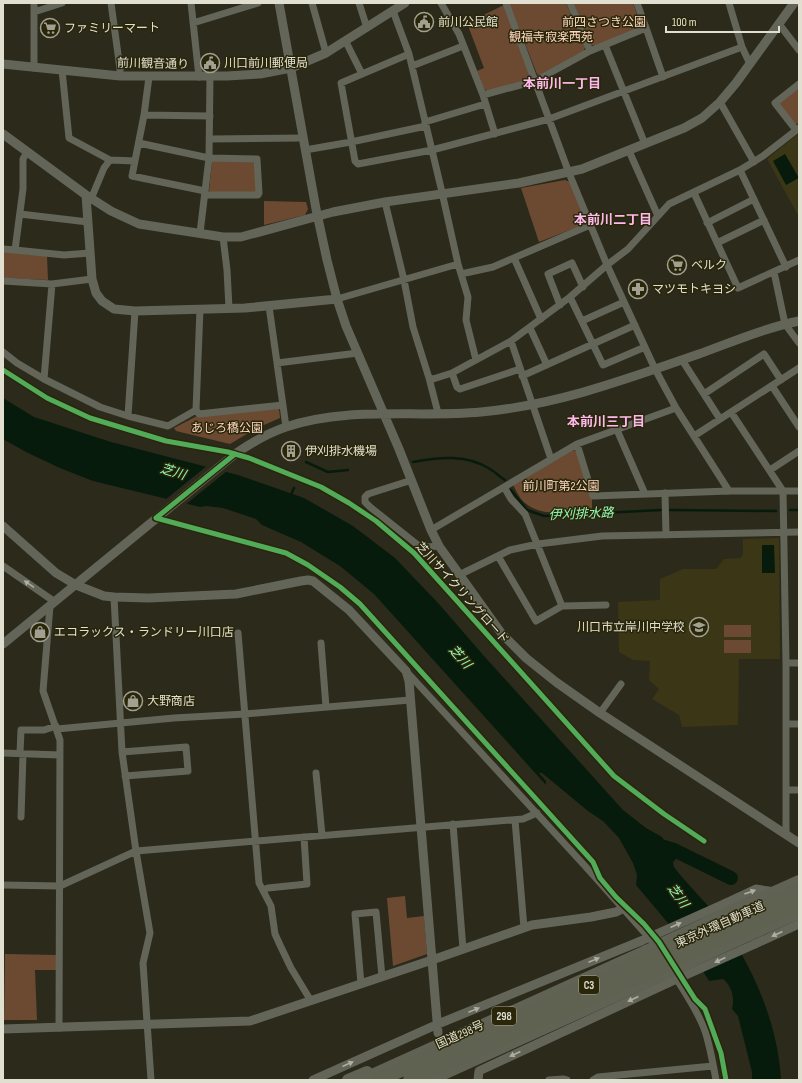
<svg xmlns="http://www.w3.org/2000/svg" width="802" height="1083" viewBox="0 0 802 1083" font-family="'Sofia Sans Condensed','Noto Sans JP',sans-serif">
<style>
.built{fill:#3a3616}
.green{fill:#6c4a32}
.water{fill:#071b0c}
.pier{fill:#2c2a1b}
.lines{fill:none;stroke-linecap:round;stroke-linejoin:round}
.stream{stroke:#071b0c;stroke-width:2.5}
.river{stroke:#071b0c;stroke-width:14}
.minor{stroke:#626558;stroke-width:7}
.tertiary{stroke:#626558;stroke-width:9}
.trunk{stroke:#606253;stroke-width:12}
.tertiary-bridge{stroke:#626558;stroke-width:9}
.trunk-bridge{stroke:#606253;stroke-width:12}
.motorway-bridge{stroke:#5f6151;stroke-width:14}
.cycleway-casing{stroke:#29260a;stroke-width:8}
.cycleway{stroke:#51ab58;stroke-width:5}
.oneway{fill:#aeafa0}
.labels{text-anchor:middle;dominant-baseline:central;stroke-width:3;stroke-linejoin:round;paint-order:stroke}
.shield{fill:#29260a;stroke:#aaa895;stroke-width:1}
.shield-label{font-size:11px;font-weight:bold;fill:#e1e0d0}
.poi-label{font-size:12px;fill:#e1e0d0;stroke:#29260a;text-anchor:start}
.park-label{font-size:12px;fill:#fed7c0;stroke:#29260a}
.street-label{font-size:12px;fill:#e1e0d0;stroke:#29260a}
.neighbourhood-label{font-size:13px;font-weight:bold;fill:#fdb9eb;stroke:#29260a}
.water-label{font-size:13px;font-style:italic;fill:#91f7b4;stroke:#29260a}
</style>
<rect width="100%" height="100%" fill="#2c2a1b"/>
<!-- built -->
<path class="built" d="M799,133V217L767,159Z
M779,538L780,659H739L738,725L682,727L679,715L652,699L659,689L649,680L650,661L633,660L619,652L618,602L660,600V579L683,569H716L724,559L741,558L743,554V539Z"/>
<!-- green -->
<path class="green" d="M509,3H566L585,47L584,51L539,75L537,74Z
M573,3H633L641,26L639,29L595,46L591,45Z
M504,5L530,76V80L488,91L484,89L477,71L484,68L467,23Z
M799,86V123L794,125L778,103Z
M215,160L252,161L255,164L258,190L255,193H211L209,191L212,162Z
M565,180L570,182L586,221L585,224L539,242L521,188Z
M264,201L306,202L308,209L305,215L264,225Z
M3,251L47,256L48,280L3,278Z
M279,408L280,418L257,428L230,444L176,431L174,428L197,416Z
M573,450L576,451L592,499V509C569,512 538,519 521,499C518,495 516,490 513,485Z
M724,625H751V637H724Z
M724,640H751V653H724Z
M405,896L407,918L424,916L427,954L393,966L387,898Z
M5,954L57,955V970H35L37,1020H4Z"/>
<!-- water -->
<path class="water" d="M785,154L799,178L786,185L773,161Z
M3,398L34,417L111,442L238,475L304,498L353,526L395,558L439,604L484,656L623,810L646,828L662,837L676,859L673,862L674,867C686,883 701,897 714,913C750,959 778,1021 781,1080H752V1072L738,1016L732,1009C735,999 732,986 723,979L709,981L689,948L636,885L637,875L633,863L619,838L603,821L588,811L542,773H539L546,781V785L374,594L340,566L301,542L262,525L256,519L223,508L206,506L200,507L93,481L60,468L26,452L3,439Z
M762,545H774L775,573H762Z"/>
<!-- pier -->
<path class="pier" d="M208,465L227,471L185,505L165,500Z"/>
<g class="lines">
<!-- stream -->
<path class="stream" d="M306,462L328,472L348,470
M413,462C439,457 467,454 490,469C495,472 500,477 505,480
M511,490L527,510L544,516L661,510
M290,497L294,488
M670,510L776,511
M790,510H799"/>
<!-- river -->
<path class="river" d="M651,843L674,850L731,878"/>
<!-- minor -->
<path class="minor" d="M34,3V68
M111,3L120,69V76
M191,3L199,77
M312,3L326,53
M359,3L367,28
M441,3L459,34L483,95L495,134
M506,3L569,173L607,265L655,369L676,408L729,491
M570,3L590,51
M637,3L646,28
M729,3L742,47L750,64
M393,11L409,54L441,188L458,264L468,297L466,320L476,360
M34,12L62,3
M193,23L258,3
M779,24L799,50
M346,42L362,74
M605,45L645,144
M409,54L341,83L355,161L358,164L432,150L549,119L742,47
M412,66L463,46
M62,70L69,138L110,160
M149,77L144,115L132,176L205,191
M483,95L535,81L590,51L646,28L663,77
M720,102L754,162
M144,115L210,116
M425,122L485,104
M796,130L775,103L799,84
M210,139L303,138
M139,143L209,158L257,159L259,193L258,195H205
M305,150L351,142L426,126
M629,151L658,216
M740,170L786,267
M694,193L738,288L799,260
M91,199L104,168L110,160L135,161
M385,202L404,280L413,327L429,378L433,379L452,373L511,341L570,297L607,265L628,249L669,204L740,170L763,156L799,128
M20,214L88,222
M707,223L754,199
M200,233L209,158L210,76
M223,237L227,270L229,308
M717,243L764,220
M3,249L15,250L23,189V159L27,152
M15,250L64,255L90,253
M514,258L541,319
M774,272L785,324L799,343
M461,274L493,267L590,225
M3,281L52,284L92,279
M570,297L603,365L645,347
M337,299L458,264
M560,305L548,274L572,263L583,287
M269,306L286,427
M582,321L624,302
M530,328L547,365
M511,341L551,459
M3,352L17,363L44,379L100,407L128,416L168,426L196,410L200,309
M682,360L720,419
M277,363L358,353
M452,373L457,387L460,389L520,369
M522,376L635,325
M429,378L437,409L436,414
M44,379L52,284
M772,386L799,427
M704,394L764,354L781,380
M196,410L199,414L283,405
M731,412L783,491L786,663V835
M128,416L135,311
M617,430L645,494
M694,436L799,368
M577,444L593,496L729,491H799
M770,470L799,451
M412,480L368,494L365,497V502L370,507L419,546L427,547L439,546
M504,487L511,499L525,514L562,606L606,605
M665,493L666,535
M431,530L577,444L676,408
M498,556L536,621L562,606
M3,566L55,602
M459,575L510,550L538,544L602,536L799,532
M114,597L122,752L136,851L150,933L143,963L151,1080
M50,606L43,691L60,740L59,1028
M238,633L259,883L271,906L275,934L280,945L291,968L311,1001
M321,643L326,707
M786,663H799
M406,671L585,866L651,940
M600,713L621,684
M786,724H799
M57,729L174,718L245,714L410,700
M122,752L186,747L188,771L125,776
M3,753L60,755
M20,753L21,730H44L56,726
M316,773L322,835
M787,790H799
M21,817L23,754
M515,820L524,928
M453,824L463,949
M3,885L60,886L136,851L523,819L537,813
M263,890L268,888L307,884L304,837
M674,975C685,993 698,1011 705,1031C710,1046 713,1064 716,1080
M361,984L355,914L376,912L382,977
M549,1080L563,1079L567,1080
M593,1080L598,1077L713,1066"/>
<!-- tertiary -->
<path class="tertiary" d="M279,3L316,209L327,260L337,299L346,326L399,449L431,530L439,546L502,634L526,658L556,682L600,713L799,843
M3,64L120,76H227L260,74L291,68L326,53L405,3
M3,134L86,195L111,211L139,224L223,237H241L333,212L385,202L519,183L582,169L684,128L702,118L720,102L736,83L794,3
M86,195L92,279L96,293L102,301L114,309L135,311L245,308L337,299
M3,526L56,573L76,585L104,596L114,597L149,598L236,594L301,581L308,580L313,581L349,610L406,671L409,681L438,1033
M3,644L235,454C251,443 268,433 286,427C348,406 416,418 481,412C557,405 627,379 699,354C732,342 765,328 799,321
M726,903L756,889L775,892
M755,944L799,924
M3,1029L250,1021L432,960L532,925L591,917L616,912L622,909
M313,1080L438,1024L641,941
M478,1080L479,1071L668,983"/>
<!-- trunk -->
<path class="trunk" d="M732,911L799,881
M749,935L799,913
M348,1080L367,1072
M361,1080L646,951
M430,1080L662,975"/>
<!-- tertiary-bridge -->
<path class="tertiary-bridge" d="M641,941L726,903
M668,983L755,944"/>
<!-- trunk-bridge -->
<path class="trunk-bridge" d="M646,951L732,911
M662,975L749,935"/>
<!-- motorway-bridge -->
<path class="motorway-bridge" d="M379,1080L799,890
M410,1080L799,904"/>
<defs>
<path id="cycleway" d="M3,370L47,398L90,418L166,441L228,452L249,458L321,487L349,503L376,521L414,553L614,776L664,814L704,841
M156,518L286,553L308,565L340,587L360,604L593,862L600,878L616,897L644,924L659,942L695,999L705,1009L721,1053L726,1080
M156,518L235,454"/>
</defs>
<!-- cycleway casing -->
<use href="#cycleway" class="cycleway-casing"/>
<!-- cycleway -->
<use href="#cycleway" class="cycleway"/>
</g>
<!-- one-way arrows -->
<defs><path id="oneway-solid" d="M-6-.8H1V-3.2L6.5 0L1 3.2V.8H-6Z"/></defs>
<g class="oneway">
<use href="#oneway-solid" transform="translate(29 584) rotate(-146)"/>
<use href="#oneway-solid" transform="translate(750 892) rotate(-20)"/>
<use href="#oneway-solid" transform="translate(676 925) rotate(-24)"/>
<use href="#oneway-solid" transform="translate(777 934) rotate(155)"/>
<use href="#oneway-solid" transform="translate(594 960) rotate(-22)"/>
<use href="#oneway-solid" transform="translate(720 960) rotate(156)"/>
<use href="#oneway-solid" transform="translate(633 999) rotate(155)"/>
<use href="#oneway-solid" transform="translate(474 1010) rotate(-22)"/>
<use href="#oneway-solid" transform="translate(515 1054) rotate(155)"/>
<use href="#oneway-solid" transform="translate(348 1064) rotate(-24)"/>
</g>
<!-- icons -->
<defs>
<symbol id="civic-ring" viewBox="-11 -11 22 22"><circle r="9.5" fill="#29260a" stroke="#a2a091" stroke-width="1.5"/><path d="M-.6-6.5H3V-4.5H.6V-3L4-1V1h2V6H-6V1h2V-1L-.6-3ZM-1.2 2.5V6h2.4V2.5Z" fill="#a2a091"/></symbol>
<symbol id="supermarket-ring" viewBox="-11 -11 22 22"><circle r="9.5" fill="#29260a" stroke="#a2a091" stroke-width="1.5"/><path d="M-6-5.5h2.5l.6 2H6L4.5 2H-2.5L-4.4-4H-6ZM-1.5 3.2a1.3 1.3 0 1 0 .1 0ZM3 3.2a1.3 1.3 0 1 0 .1 0Z" fill="#a2a091"/></symbol>
<symbol id="pharmacy-ring" viewBox="-11 -11 22 22"><circle r="9.5" fill="#29260a" stroke="#a2a091" stroke-width="1.5"/><path d="M-2-6h4v4h4v4h-4v4h-4v-4h-4v-4h4Z" fill="#a2a091"/></symbol>
<symbol id="building-ring" viewBox="-11 -11 22 22"><circle r="9.5" fill="#29260a" stroke="#a2a091" stroke-width="1.5"/><path d="M-4-6H4V6H1V3H-1V6H-4ZM-2.5-4.3h1.7v1.8h-1.7ZM.8-4.3h1.7v1.8H.8ZM-2.5-1h1.7V.8h-1.7ZM.8-1h1.7V.8H.8Z" fill="#a2a091"/></symbol>
<symbol id="school-ring" viewBox="-11 -11 22 22"><circle r="9.5" fill="#29260a" stroke="#a2a091" stroke-width="1.5"/><path d="M0-5L7-2L0 1L-7-2ZM-4 1L0 2.5L4 1V4Q0 6-4 4Z" fill="#a2a091"/></symbol>
<symbol id="shop-ring" viewBox="-11 -11 22 22"><circle r="9.5" fill="#29260a" stroke="#a2a091" stroke-width="1.5"/><path d="M-5-2.5h2.3a2.7 3.5 0 0 1 5.4 0H5L5.5 6h-11ZM-1.5-2.5h3a1.5 2.3 0 0 0-3 0Z" fill="#a2a091"/></symbol>
</defs>
<g fill-rule="evenodd">
<use href="#civic-ring" x="413" y="11" width="22" height="22"/>
<use href="#supermarket-ring" x="39" y="17" width="22" height="22"/>
<use href="#civic-ring" x="199" y="52" width="22" height="22"/>
<use href="#supermarket-ring" x="666" y="254" width="22" height="22"/>
<use href="#pharmacy-ring" x="627" y="278" width="22" height="22"/>
<use href="#building-ring" x="280" y="440" width="22" height="22"/>
<use href="#school-ring" x="688" y="616" width="22" height="22"/>
<use href="#shop-ring" x="29" y="621" width="22" height="22"/>
<use href="#shop-ring" x="122" y="690" width="22" height="22"/>
</g>
<g class="labels">
<!-- shield labels -->
<g class="shield">
<rect x="579" y="976" width="20" height="18" rx="3"/>
<rect x="492" y="1007" width="24" height="18" rx="3"/>
</g>
<g class="shield-label">
<text x="589" y="985">C3</text>
<text x="504" y="1016">298</text>
</g>
<!-- poi labels -->
<g class="poi-label">
<text x="438" y="22">前川公民館</text>
<text x="64" y="28">ファミリーマート</text>
<text x="224" y="63">川口前川郵便局</text>
<text x="691" y="265">ベルク</text>
<text x="652" y="289">マツモトキヨシ</text>
<text x="305" y="451">伊刈排水機場</text>
<text x="685" y="627" text-anchor="end">川口市立岸川中学校</text>
<text x="54" y="632">エコラックス・ランドリー川口店</text>
<text x="147" y="701">大野商店</text>
</g>
<!-- park labels -->
<g class="park-label">
<text x="604" y="22">前四さつき公園</text>
<text x="551" y="37">観福寺寂楽西苑</text>
<text x="227" y="428">あじろ橋公園</text>
<text x="561" y="486">前川町第2公園</text>
</g>
<!-- street labels -->
<g class="street-label">
<text transform="translate(153 64) rotate(1)">前川観音通り</text>
<text transform="translate(462 593) rotate(48)">芝川サイクリングロード</text>
<text transform="translate(720 925) rotate(-24)">東京外環自動車道</text>
<text transform="translate(460 1035) rotate(-24)">国道298号</text>
</g>
<!-- neighbourhood labels -->
<g class="neighbourhood-label">
<text x="562" y="84">本前川一丁目</text>
<text x="613" y="220">本前川二丁目</text>
<text x="606" y="422">本前川三丁目</text>
</g>
<!-- water labels -->
<g class="water-label">
<text transform="translate(173 472) rotate(17)">芝川</text>
<text transform="translate(581 514) rotate(-2)">伊刈排水路</text>
<text transform="translate(460 657) rotate(48)">芝川</text>
<text transform="translate(678 896) rotate(54)">芝川</text>
</g>
</g>
<!-- border -->
<rect width="802" height="1083" fill="none" stroke="#e1e0d0" stroke-width="8"/>
<!-- scale -->
<path d="M666 26v6h113v-6" fill="none" stroke="#e1e0d0" stroke-width="2"/>
<text x="672" y="26" font-size="12" fill="#e1e0d0" stroke="#29260a" stroke-width="3" paint-order="stroke">100 m</text>
</svg>
